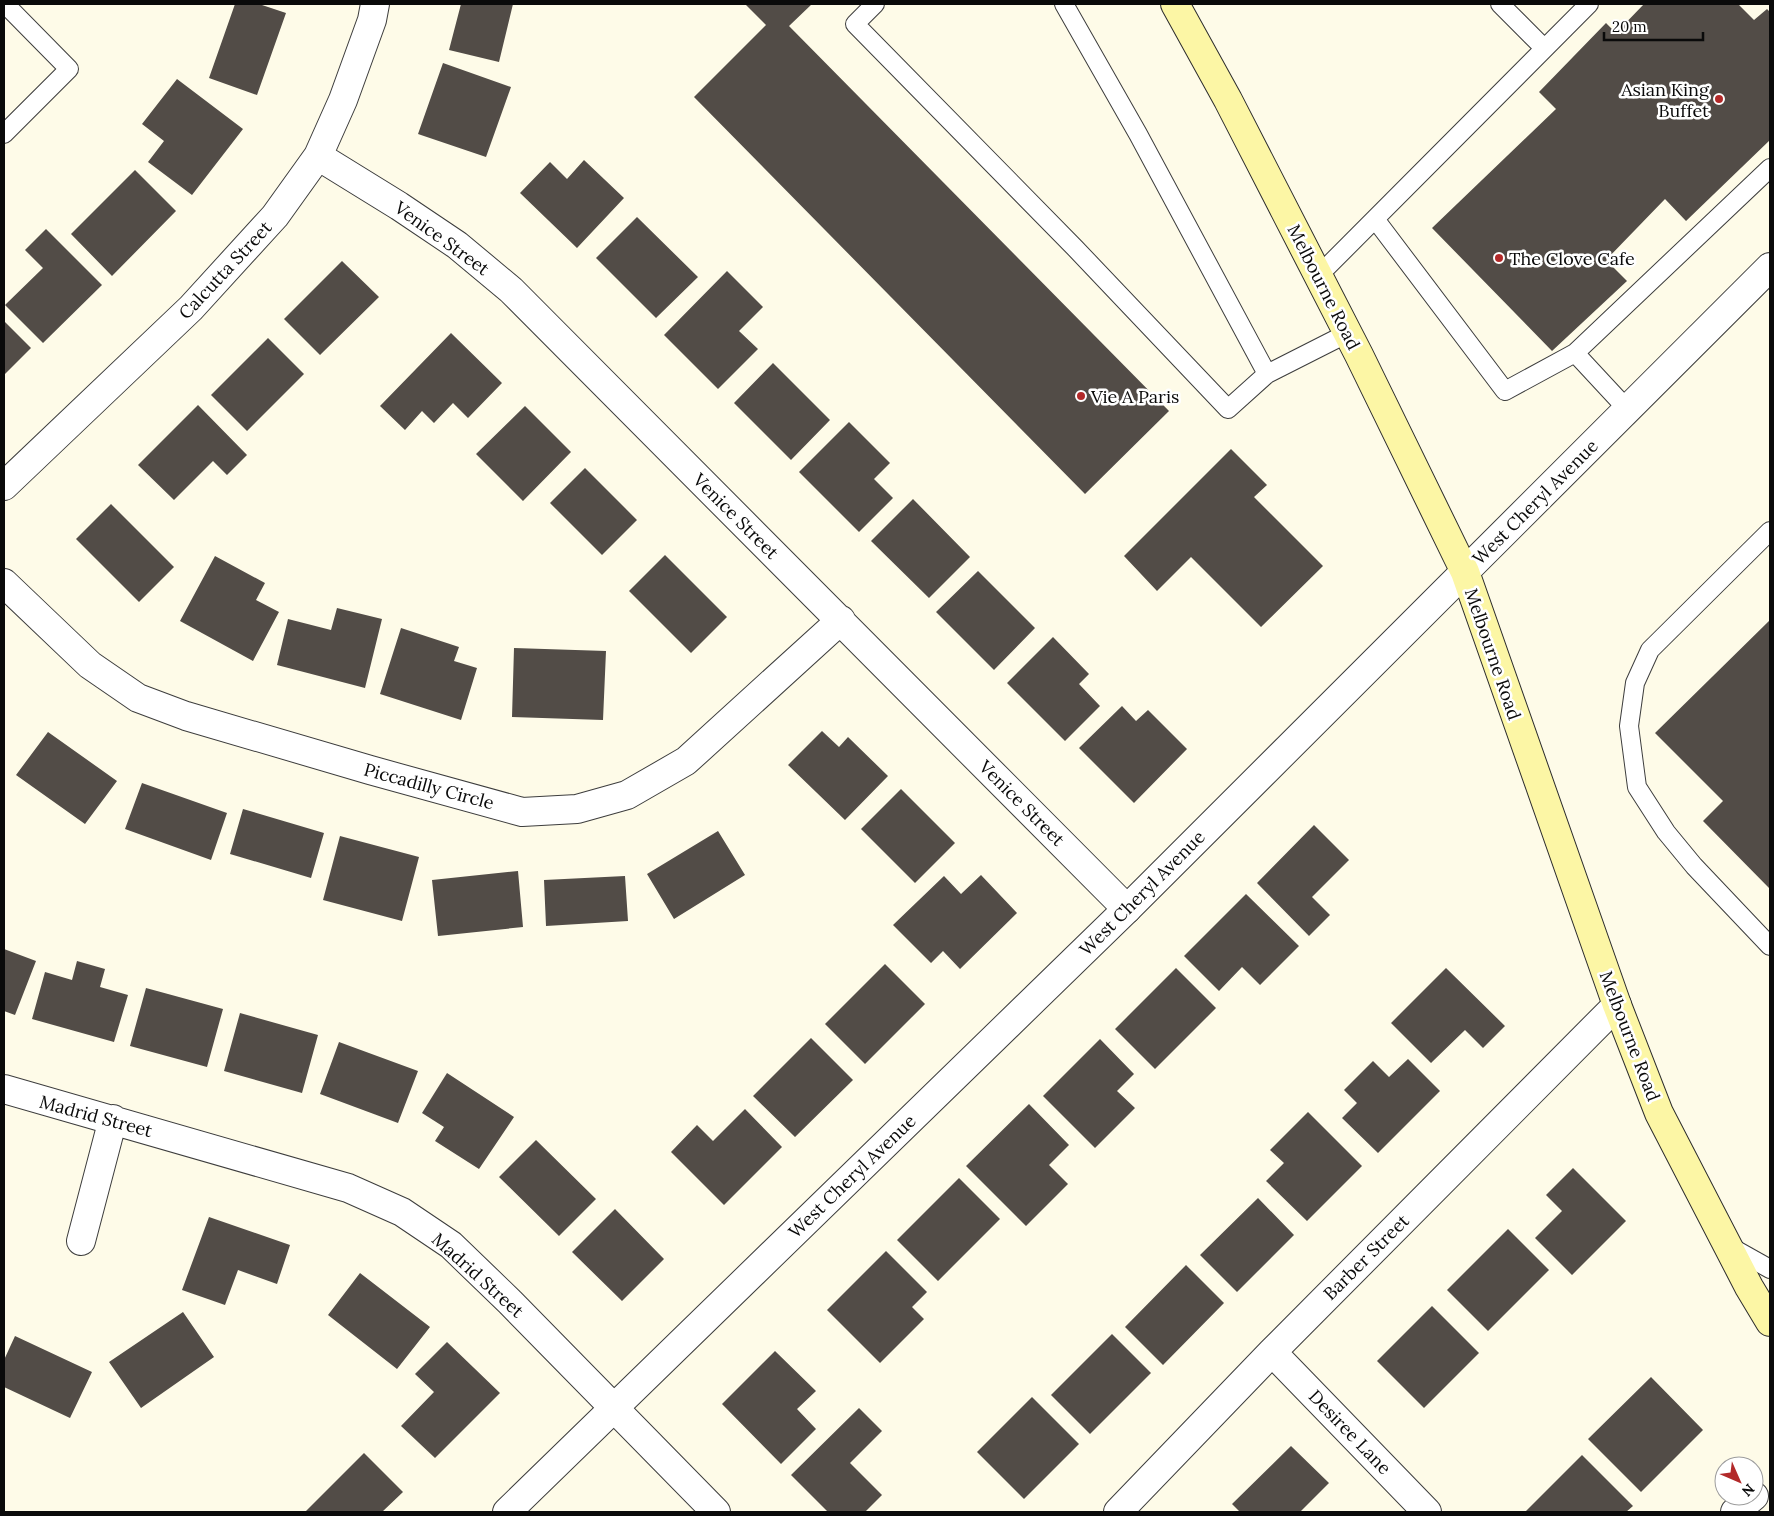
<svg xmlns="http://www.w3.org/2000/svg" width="1774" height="1516" viewBox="0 0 1774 1516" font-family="Lora,serif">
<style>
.building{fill:#524c47}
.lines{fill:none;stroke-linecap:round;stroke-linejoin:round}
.service-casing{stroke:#3d3d3d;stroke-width:20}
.minor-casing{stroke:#3d3d3d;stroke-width:30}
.tertiary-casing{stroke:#3d3d3d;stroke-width:30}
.secondary-casing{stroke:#2c2c2c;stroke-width:30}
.service{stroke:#fff;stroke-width:18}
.minor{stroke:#fff;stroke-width:28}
.tertiary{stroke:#fff;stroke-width:28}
.secondary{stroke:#fcf6a5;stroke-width:28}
.poi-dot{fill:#b22929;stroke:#fff;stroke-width:2}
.labels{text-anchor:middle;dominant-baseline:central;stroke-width:5;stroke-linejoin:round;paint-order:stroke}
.poi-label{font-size:18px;fill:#0a0a0a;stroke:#fff;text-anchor:start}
.street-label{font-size:18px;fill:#0a0a0a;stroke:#fff}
</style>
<rect width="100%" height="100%" fill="#fefbe8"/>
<!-- building -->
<path class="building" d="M235,4H259L286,13L257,95L209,78Z
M461,4H513L499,62L449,50Z
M745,4H812L789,26L1169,411L1085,494L694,97L766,25Z
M1644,4H1738L1754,20L1767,9L1770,12V140L1686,221L1665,199L1606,260L1627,281L1552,351L1432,228L1556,109L1539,92L1606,23L1616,33Z
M443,63L511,87L486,157L418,134Z
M177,79L243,129L192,195L148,162L164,141L142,124Z
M584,160L624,198L577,248L520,193L550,162L567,179Z
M135,170L176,211L112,276L71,234Z
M637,217L698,277L656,318L596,258Z
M46,229L102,285L43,343L5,305L43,268L25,250Z
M342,261L379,297L320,355L284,319Z
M727,271L763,307L739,331L758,349L718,389L664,335Z
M4,321L31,348L4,375Z
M451,333L502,383L468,418L453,403L434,423L422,411L405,430L380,406Z
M268,338L304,374L247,431L211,395Z
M773,363L830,420L791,460L734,403Z
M198,405L247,455L227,475L213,461L174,500L138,465Z
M525,406L571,452L523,501L476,454Z
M849,422L890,463L874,479L893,498L859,532L799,472Z
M1231,449L1267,485L1254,497L1323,566L1261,627L1191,557L1157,591L1124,556Z
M585,468L637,520L602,555L550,503Z
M913,499L970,557L929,598L871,541Z
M111,504L174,567L139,602L76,539Z
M665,555L727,617L691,653L629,591Z
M215,556L265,583L256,600L279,612L253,661L180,621Z
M978,571L1035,628L994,670L936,612Z
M337,608L382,619L365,688L277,665L288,619L331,630Z
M1770,620V889L1703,821L1723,801L1655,733Z
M401,628L459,647L454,661L477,668L461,720L380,694Z
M1053,637L1089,674L1079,684L1100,706L1065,741L1007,683Z
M514,648L606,651L603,720L512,717Z
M1122,706L1136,721L1148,710L1187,749L1134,803L1079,748Z
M822,731L839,747L848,737L888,776L845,820L788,765Z
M48,732L117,781L85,824L16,775Z
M142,783L227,813L211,860L125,829Z
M901,789L955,843L915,883L861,829Z
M243,809L324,833L311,878L230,854Z
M1314,825L1349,860L1312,897L1330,915L1309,936L1257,883Z
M718,831L745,875L674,919L647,874Z
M340,836L419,857L402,921L323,900Z
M518,871L523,927L438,936L432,880Z
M981,875L1017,913L960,969L943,951L931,963L893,925L944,876L961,894Z
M625,876L628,921L546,926L544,880Z
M1246,894L1299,946L1260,985L1242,967L1219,991L1184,956Z
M4,949L36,961L15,1015L4,1011Z
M77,961L105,969L100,987L128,995L114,1042L32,1019L45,972L72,980Z
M885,964L925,1004L865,1064L825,1024Z
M1176,968L1216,1008L1155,1069L1115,1029Z
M1446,968L1505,1026L1483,1048L1465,1030L1431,1063L1391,1023Z
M146,988L223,1009L207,1067L130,1046Z
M240,1013L318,1035L302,1093L224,1071Z
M811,1038L853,1080L795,1137L753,1096Z
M1100,1039L1134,1074L1117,1091L1135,1108L1095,1148L1043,1096Z
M339,1042L418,1071L398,1123L320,1094Z
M1408,1059L1440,1091L1378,1153L1342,1118L1357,1103L1344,1090L1373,1061L1389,1077Z
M447,1073L514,1117L479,1169L435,1141L444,1127L422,1113Z
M1029,1104L1069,1145L1049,1165L1068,1184L1026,1226L966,1166Z
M745,1109L782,1147L724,1205L671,1152L697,1125L713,1141Z
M1308,1112L1362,1166L1307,1221L1266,1181L1284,1163L1270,1150Z
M536,1140L596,1199L559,1236L499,1177Z
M1573,1168L1626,1221L1572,1275L1535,1238L1562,1211L1546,1195Z
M959,1178L1000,1219L938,1281L897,1240Z
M1258,1198L1294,1235L1237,1292L1200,1255Z
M615,1209L664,1259L622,1301L572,1252Z
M209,1217L290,1245L277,1284L238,1270L225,1305L182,1290Z
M1508,1229L1549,1270L1488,1331L1447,1290Z
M886,1251L927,1292L912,1307L924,1319L880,1363L827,1310Z
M1186,1265L1224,1303L1163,1365L1125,1327Z
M360,1273L430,1327L397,1369L328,1315Z
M1432,1306L1479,1353L1424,1408L1377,1361Z
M183,1312L214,1357L141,1408L109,1362Z
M1112,1334L1151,1373L1090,1434L1051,1395Z
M15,1336L92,1372L70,1418L4,1387V1360Z
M447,1342L500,1393L435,1458L401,1426L434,1392L415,1374Z
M775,1351L816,1391L797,1409L816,1429L781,1464L722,1404Z
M1651,1377L1703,1430L1641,1492L1588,1439Z
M1032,1397L1079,1444L1024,1499L977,1452Z
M859,1408L882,1431L850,1463L882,1495L865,1512H828L791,1475Z
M1291,1446L1329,1483L1300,1512H1240L1232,1504Z
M364,1453L403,1492L382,1512H305Z
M1582,1455L1633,1506L1626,1512H1525Z"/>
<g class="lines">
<defs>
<path id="service" d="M875,4L855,24L1075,248L1228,409L1267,374L1348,333
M1064,4L1138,134L1267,374
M1500,4L1544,48
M4,134L69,69L5,4
M1375,219L1505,391L1575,353L1770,168
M1318,276L1589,4
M1575,353L1627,409
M1770,531L1650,650L1635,683L1629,726L1637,787L1666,832L1694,866L1770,946
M1729,1246L1770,1269"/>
<path id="minor" d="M318,156L399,206L457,245L511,290L1127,909
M4,486L191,308L275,216L318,156L343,100L372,20L375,4
M4,583L90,665L138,698L186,716L370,770L522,812L577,809L627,795L686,761L841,620
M4,1089L348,1188L402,1212L451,1245L510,1302L716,1512
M81,1241L113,1119
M1272,1352L1427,1512
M1118,1512L1272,1352L1617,1005
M1735,1512L1754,1496"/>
<path id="tertiary" d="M507,1512L1127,909L1770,267"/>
<path id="secondary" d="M1175,4L1228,100L1359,355L1465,572L1617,1005L1659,1113L1749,1287L1770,1322"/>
</defs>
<!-- service casing -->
<use href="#service" class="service-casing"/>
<!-- minor casing -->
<use href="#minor" class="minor-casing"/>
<!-- tertiary casing -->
<use href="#tertiary" class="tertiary-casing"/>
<!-- secondary casing -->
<use href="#secondary" class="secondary-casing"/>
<!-- service -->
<use href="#service" class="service"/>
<!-- minor -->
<use href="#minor" class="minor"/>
<!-- tertiary -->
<use href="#tertiary" class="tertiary"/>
<!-- secondary -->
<use href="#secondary" class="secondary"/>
</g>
<!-- markers -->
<g class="poi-dot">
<circle cx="1719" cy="99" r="5"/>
<circle cx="1499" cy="258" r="5"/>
<circle cx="1081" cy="396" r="5"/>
</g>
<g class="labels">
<!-- poi labels -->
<g class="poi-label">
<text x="1709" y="89" text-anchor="end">Asian King<tspan x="1709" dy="21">Buffet</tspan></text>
<text x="1509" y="258">The Clove Cafe</text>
<text x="1091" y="396">Vie A Paris</text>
</g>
<!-- street labels -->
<g class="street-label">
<text transform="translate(442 238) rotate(36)">Venice Street</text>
<text transform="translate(225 270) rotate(-47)">Calcutta Street</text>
<text transform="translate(1324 287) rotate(63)">Melbourne Road</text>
<text transform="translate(1535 502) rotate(-45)">West Cheryl Avenue</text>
<text transform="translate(736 516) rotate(45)">Venice Street</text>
<text transform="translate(1493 654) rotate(71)">Melbourne Road</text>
<text transform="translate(429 786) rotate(15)">Piccadilly Circle</text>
<text transform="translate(1022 803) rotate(45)">Venice Street</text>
<text transform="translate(1142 893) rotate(-45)">West Cheryl Avenue</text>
<text transform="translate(1630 1036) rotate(69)">Melbourne Road</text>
<text transform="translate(96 1116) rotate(15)">Madrid Street</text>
<text transform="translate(852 1176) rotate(-44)">West Cheryl Avenue</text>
<text transform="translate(1366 1257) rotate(-45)">Barber Street</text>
<text transform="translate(478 1275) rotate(42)">Madrid Street</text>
<text transform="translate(1350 1432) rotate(46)">Desiree Lane</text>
</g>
</g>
<!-- border -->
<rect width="1774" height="1516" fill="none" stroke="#0a0a0a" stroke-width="10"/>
<!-- north arrow -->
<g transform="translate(1739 1481) rotate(135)"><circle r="24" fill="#ffffff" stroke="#9d9d9d"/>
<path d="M0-4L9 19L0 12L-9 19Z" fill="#b22929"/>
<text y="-8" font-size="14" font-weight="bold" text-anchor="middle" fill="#0a0a0a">N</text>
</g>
<!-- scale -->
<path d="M1604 32v8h99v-8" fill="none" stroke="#0a0a0a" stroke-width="2.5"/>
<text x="1612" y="32" font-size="15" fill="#0a0a0a" stroke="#ffffff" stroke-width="4" paint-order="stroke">20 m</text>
</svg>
